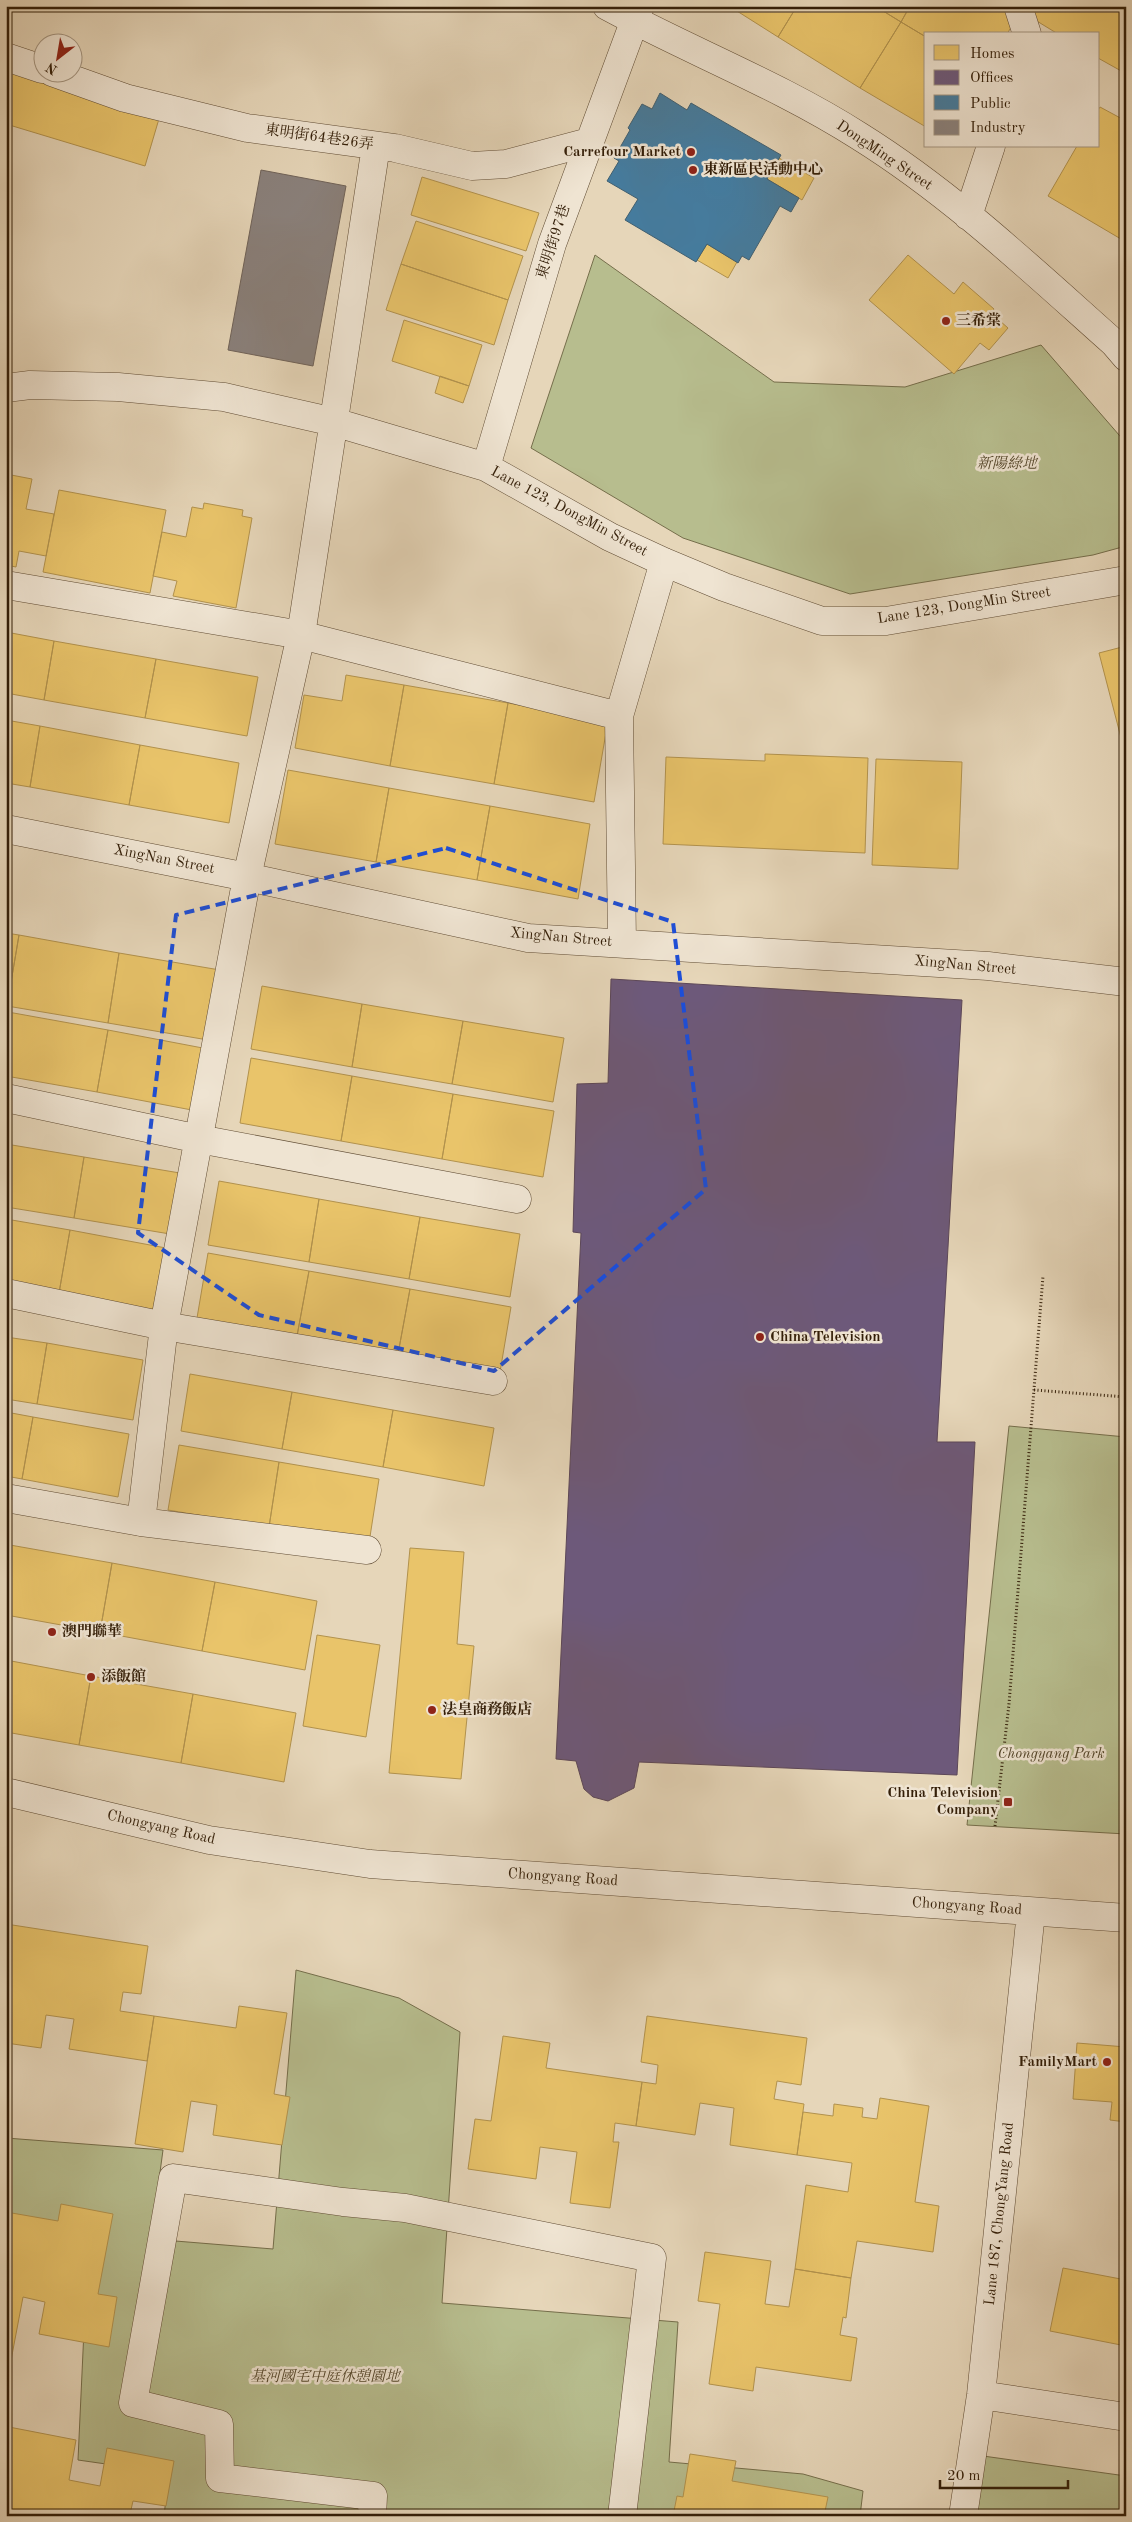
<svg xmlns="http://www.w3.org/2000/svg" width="1132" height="2522" viewBox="0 0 1132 2522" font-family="'Old Standard TT','Noto Serif TC',serif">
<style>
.green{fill:#b7bd8e;stroke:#756e4b}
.homes{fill:#e9c46a;stroke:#b2924d}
.offices{fill:#6d597a;stroke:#5c4758}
.public{fill:#457b9d;stroke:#405f70}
.industry{fill:#8a817c;stroke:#706359}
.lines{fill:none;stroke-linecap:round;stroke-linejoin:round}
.minor-casing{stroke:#604c34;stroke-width:29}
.path{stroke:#331e08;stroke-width:3;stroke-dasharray:1 2.5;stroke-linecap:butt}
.minor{stroke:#efe4d2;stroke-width:28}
.marked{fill:none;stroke:#1d4ed8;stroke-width:4;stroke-dasharray:10 6;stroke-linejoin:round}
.poi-dot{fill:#8f2418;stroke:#efe4d2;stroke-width:2}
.labels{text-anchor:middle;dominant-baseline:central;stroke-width:5;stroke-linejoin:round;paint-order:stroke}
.street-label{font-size:15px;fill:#331e08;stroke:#efe4d2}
.poi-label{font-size:15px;font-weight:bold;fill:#331e08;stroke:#efe4d2;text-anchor:start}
.park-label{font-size:15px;font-style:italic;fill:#54462a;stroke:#efe4d2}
</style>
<rect width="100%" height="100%" fill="#e6d6b9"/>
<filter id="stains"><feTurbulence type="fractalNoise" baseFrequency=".004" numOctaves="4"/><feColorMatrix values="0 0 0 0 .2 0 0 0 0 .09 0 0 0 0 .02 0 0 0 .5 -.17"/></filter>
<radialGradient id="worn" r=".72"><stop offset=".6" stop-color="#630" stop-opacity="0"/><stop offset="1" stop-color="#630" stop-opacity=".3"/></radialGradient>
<!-- green -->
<path class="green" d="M595,255L774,382L905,387L1041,345L1126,443V546L1093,555L850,594L683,538L531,448Z
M1009,1426L1126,1437V1834L967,1825Z
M296,1970L399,1998L460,2032L442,2303L678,2322L669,2462L803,2474L863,2491L860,2516H164L169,2473L78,2460L87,2265L6,2258V2138L163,2150L151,2239L273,2249Z
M976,2455L1126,2476V2516H970Z"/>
<!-- homes -->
<path class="homes" d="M729,6H797L778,37Z
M797,6H875L901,22L860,88L778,37Z
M875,6H910L901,22Z
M910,6H996L1016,19L1007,34H926V37L901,22Z
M1032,6H1126V67L1123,72L1098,58V34H1058L1027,15Z
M901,22L926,37V127L860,88Z
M6,66L161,112L145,166L6,124Z
M1100,107L1126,121V242L1048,196L1077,146H1098V110Z
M779,158L814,178L802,200L767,179Z
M422,177L539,213L526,251L411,215Z
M416,221L523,256L508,300L401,264Z
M707,244L737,262L728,278L697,260Z
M908,255L954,294L963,282L994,309L991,313L1008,328L989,350L980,343L954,374L869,300Z
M401,264L508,300L494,345L386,310Z
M404,320L482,345L469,386L392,361Z
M440,376L469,386L463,403L435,393Z
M6,474L32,479L26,509L54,514L46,556L19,551L16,567L6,565Z
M59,490L166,510L150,593L43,572Z
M204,503L243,510L242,516L252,518L236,608L173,596L177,581L153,576L162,532L186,537L192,507L203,509Z
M6,632L54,641L44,700L6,693Z
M54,641L156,659L145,718L44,700Z
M1126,646V757L1099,653Z
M156,659L258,677L247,736L145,718Z
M346,675L404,685L390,766L295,748L304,695L342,701Z
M404,685L508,703L494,784L390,766Z
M508,703L608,721L594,802L494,784Z
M6,720L40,726L30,787L6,783Z
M40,726L140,745L129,805L30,787Z
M140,745L239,763L229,823L129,805Z
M765,754L868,758L865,853L663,844L666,757L765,761Z
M876,759L962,762L958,869L872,865Z
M288,770L389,788L376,862L275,844Z
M389,788L490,806L477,880L376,862Z
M490,806L590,824L578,899L477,880Z
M6,933L19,935L7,1006L6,1005Z
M19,935L119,953L108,1023L7,1006Z
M119,953L220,970L208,1040L108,1023Z
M262,986L362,1004L352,1067L251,1049Z
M362,1004L463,1021L452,1084L352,1067Z
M8,1012L108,1030L97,1092L6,1076Z
M463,1021L564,1038L553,1102L452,1084Z
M108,1030L208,1049L197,1111L97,1092Z
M251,1058L352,1076L341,1141L240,1123Z
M352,1076L453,1094L442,1159L341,1141Z
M453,1094L554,1111L543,1177L442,1159Z
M6,1144L84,1157L74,1218L6,1207Z
M84,1157L180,1173L170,1234L74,1218Z
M219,1181L319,1199L309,1262L208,1245Z
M319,1199L420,1217L409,1279L309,1262Z
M420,1217L520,1234L510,1297L409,1279Z
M6,1219L70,1230L59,1293L6,1284Z
M70,1230L166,1248L155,1310L59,1293Z
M208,1253L309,1271L297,1336L197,1318Z
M309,1271L410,1289L398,1354L297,1336Z
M410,1289L511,1307L500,1372L398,1354Z
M6,1337L47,1343L37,1404L6,1399Z
M47,1343L143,1360L133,1420L37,1404Z
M190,1374L292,1392L282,1449L181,1431Z
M292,1392L393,1410L383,1467L282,1449Z
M393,1410L494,1428L484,1486L383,1467Z
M6,1412L33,1417L22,1479L6,1476Z
M33,1417L129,1434L118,1497L22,1479Z
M179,1445L279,1462L269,1527L168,1510Z
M279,1462L379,1479L369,1543L269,1527Z
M6,1544L10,1545L6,1564Z
M10,1545L112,1563L100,1632L6,1615V1564Z
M410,1548L464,1552L457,1644L474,1646L461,1779L389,1773Z
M112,1563L215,1582L202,1651L100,1632Z
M215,1582L317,1601L305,1670L202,1651Z
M317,1635L380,1645L366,1737L303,1726Z
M6,1660L91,1676L79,1745L6,1732Z
M91,1676L193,1694L181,1763L79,1745Z
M193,1694L296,1713L284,1782L181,1763Z
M6,1924L148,1946L141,1994L123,1992L120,2011L154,2016L147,2061L69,2049L74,2019L46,2015L41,2048L6,2043Z
M239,2006L287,2013L274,2094L290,2097L282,2145L213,2135L217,2105L191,2101L183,2152L135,2144L154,2016L236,2028Z
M647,2016L807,2038L801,2085L777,2081L774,2099L804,2104L797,2155L730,2145L734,2108L700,2103L695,2135L636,2126L642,2082L656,2084L658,2065L641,2062Z
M503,2036L550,2043L546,2068L642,2082L636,2126L615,2123L613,2142H619L610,2208L570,2203L577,2152L540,2147L536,2179L468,2169L475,2119L491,2121Z
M1077,2043L1126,2047V2122L1110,2120L1112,2102L1073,2099Z
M880,2098L929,2106L915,2202L939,2206L933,2252L857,2241L851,2278L795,2269L806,2185L848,2192L852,2163L797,2155L803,2112L833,2116L834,2104L863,2108L862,2117L877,2119Z
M61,2204L113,2214L98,2294L117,2297L109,2347L39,2334L45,2302L23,2297L12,2355L6,2353V2212L58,2221Z
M705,2252L771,2261L765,2304L789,2307L795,2269L851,2278L846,2318L843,2317L840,2335L857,2338L851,2381L756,2367L753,2391L709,2384L720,2304L698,2301Z
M1063,2268L1126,2280V2346L1050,2331Z
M6,2353L12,2355L6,2390Z
M9,2427L76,2440L69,2480L100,2486L107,2448L174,2461L166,2506L133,2501L130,2514L137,2516H6V2441Z
M690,2454L736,2461L732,2481L828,2497L824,2516H673L677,2496L683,2497Z"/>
<!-- offices -->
<path class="offices" d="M611,979L962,1000L937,1442H975L957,1775L639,1762L634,1788L608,1801L593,1797L584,1789L576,1761L556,1759L581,1233L573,1232L577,1084L608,1083Z"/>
<!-- public -->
<path class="public" d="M660,93L687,110L691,103L781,155L767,179L799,198L791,212L780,206L749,260L742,256L738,263L707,244L696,262L625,220L638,199L607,181L619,161L614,158L630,130L628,128L642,104L652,109Z"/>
<!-- industry -->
<path class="industry" d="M261,170L346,186L313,366L228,350Z"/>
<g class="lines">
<defs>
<path id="minor" d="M607,6C690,51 779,85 859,136C952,194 1033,271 1114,343L1126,357
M1018,6L1027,34
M6,57L42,69
M52,72L125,98L247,128L395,148L472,166L506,164L589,142
M968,216L991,146
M6,388L30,385L118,387L224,397L334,422L486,467L610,537L664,562L724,587L822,621H886L1126,580
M486,467L552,244L640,6
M6,585L301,635L619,716
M6,829L247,877L528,938L988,966L1126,982
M622,943L619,716L664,562
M6,1098L199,1139L517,1199
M6,1293L164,1326L493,1381
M6,1498L141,1522L367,1550
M141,1522L164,1326L247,877L301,635L376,146
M6,1792L209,1840L370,1864L1126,1918
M981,2395L1126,2417
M372,2516L373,2496L220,2478L219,2424L133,2403L173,2178L343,2202L405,2208L652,2258L622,2516
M963,2516L981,2395L1031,1912"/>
</defs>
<!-- minor casing -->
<use href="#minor" class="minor-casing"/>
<!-- path -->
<path class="path" d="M1034,1390L1126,1397
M995,1826L1009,1704L1043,1276"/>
<!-- minor -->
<use href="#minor" class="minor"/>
</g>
<!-- marked area -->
<path class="marked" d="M446,848L673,922L706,1189L494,1371L259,1315L138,1233L176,915Z"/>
<!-- markers -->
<g class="poi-dot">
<circle cx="691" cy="152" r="5"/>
<circle cx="693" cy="170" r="5"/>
<circle cx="946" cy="321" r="5"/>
<circle cx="760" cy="1337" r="5"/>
<circle cx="52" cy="1632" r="5"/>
<circle cx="91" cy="1677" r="5"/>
<circle cx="432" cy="1710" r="5"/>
<rect x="1003" y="1797" width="10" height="10" rx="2.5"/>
<circle cx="1107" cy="2062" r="5"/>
</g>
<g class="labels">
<!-- street labels -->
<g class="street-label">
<text transform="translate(319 138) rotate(8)">東明街64巷26弄</text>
<text transform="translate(884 156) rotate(34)">DongMing Street</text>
<text transform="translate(554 242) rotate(-72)">東明街97巷</text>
<text transform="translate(569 512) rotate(28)">Lane 123, DongMin Street</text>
<text transform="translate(964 606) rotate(-9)">Lane 123, DongMin Street</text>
<text transform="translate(164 860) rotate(11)">XingNan Street</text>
<text transform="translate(561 938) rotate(5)">XingNan Street</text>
<text transform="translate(965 966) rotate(5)">XingNan Street</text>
<text transform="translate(161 1828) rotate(13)">Chongyang Road</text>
<text transform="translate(563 1878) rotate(4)">Chongyang Road</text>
<text transform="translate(967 1907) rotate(4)">Chongyang Road</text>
<text transform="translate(1000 2214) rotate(-84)">Lane 187, ChongYang Road</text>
</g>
<!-- poi labels -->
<g class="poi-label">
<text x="681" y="152" text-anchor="end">Carrefour Market</text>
<text x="703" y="170">東新區民活動中心</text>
<text x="956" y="321">三希棠</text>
<text x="770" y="1337">China Television</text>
<text x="62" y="1632">澳門聯華</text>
<text x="101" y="1677">添飯館</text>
<text x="442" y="1710">法皇商務飯店</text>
<text x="998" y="1793" text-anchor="end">China Television<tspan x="998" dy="17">Company</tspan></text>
<text x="1097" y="2062" text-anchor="end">FamilyMart</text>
</g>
<!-- park labels -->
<g class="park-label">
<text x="1007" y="464">新陽綠地</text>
<text x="1051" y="1754">Chongyang Park</text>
<text x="325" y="2377">基河國宅中庭休憩園地</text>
</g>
</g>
<!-- margin -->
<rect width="1132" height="2522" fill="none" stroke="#e6d6b9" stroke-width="25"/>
<rect x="8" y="8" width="1117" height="2507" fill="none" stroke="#331e08" stroke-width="2.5"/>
<rect x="12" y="12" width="1107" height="2497" fill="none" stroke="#331e08"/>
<!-- legend -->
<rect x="924" y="32" width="175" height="115" fill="#efe4d2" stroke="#a49581"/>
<rect x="934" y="45" width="25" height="15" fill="#e9c46a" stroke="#a49581"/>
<text x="970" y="58" font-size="15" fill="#331e08">Homes</text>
<rect x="934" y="70" width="25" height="15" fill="#6d597a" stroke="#a49581"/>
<text x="970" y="82" font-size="15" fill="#331e08">Offices</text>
<rect x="934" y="95" width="25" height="15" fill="#457b9d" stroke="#a49581"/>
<text x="970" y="108" font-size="15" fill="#331e08">Public</text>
<rect x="934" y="120" width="25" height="15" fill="#8a817c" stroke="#a49581"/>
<text x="970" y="132" font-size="15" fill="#331e08">Industry</text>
<!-- north arrow -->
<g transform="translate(58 58) rotate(211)"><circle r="24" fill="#efe4d2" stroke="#a49581"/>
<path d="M0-4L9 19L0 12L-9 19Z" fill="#8f2418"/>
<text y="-8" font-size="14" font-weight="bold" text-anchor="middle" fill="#331e08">N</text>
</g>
<!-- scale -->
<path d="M940 2480v8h128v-8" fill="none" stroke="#331e08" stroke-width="2.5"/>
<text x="947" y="2480" font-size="15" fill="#331e08" stroke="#efe4d2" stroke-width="4" paint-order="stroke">20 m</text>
<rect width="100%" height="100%" filter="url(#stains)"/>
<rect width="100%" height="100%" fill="url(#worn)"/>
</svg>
